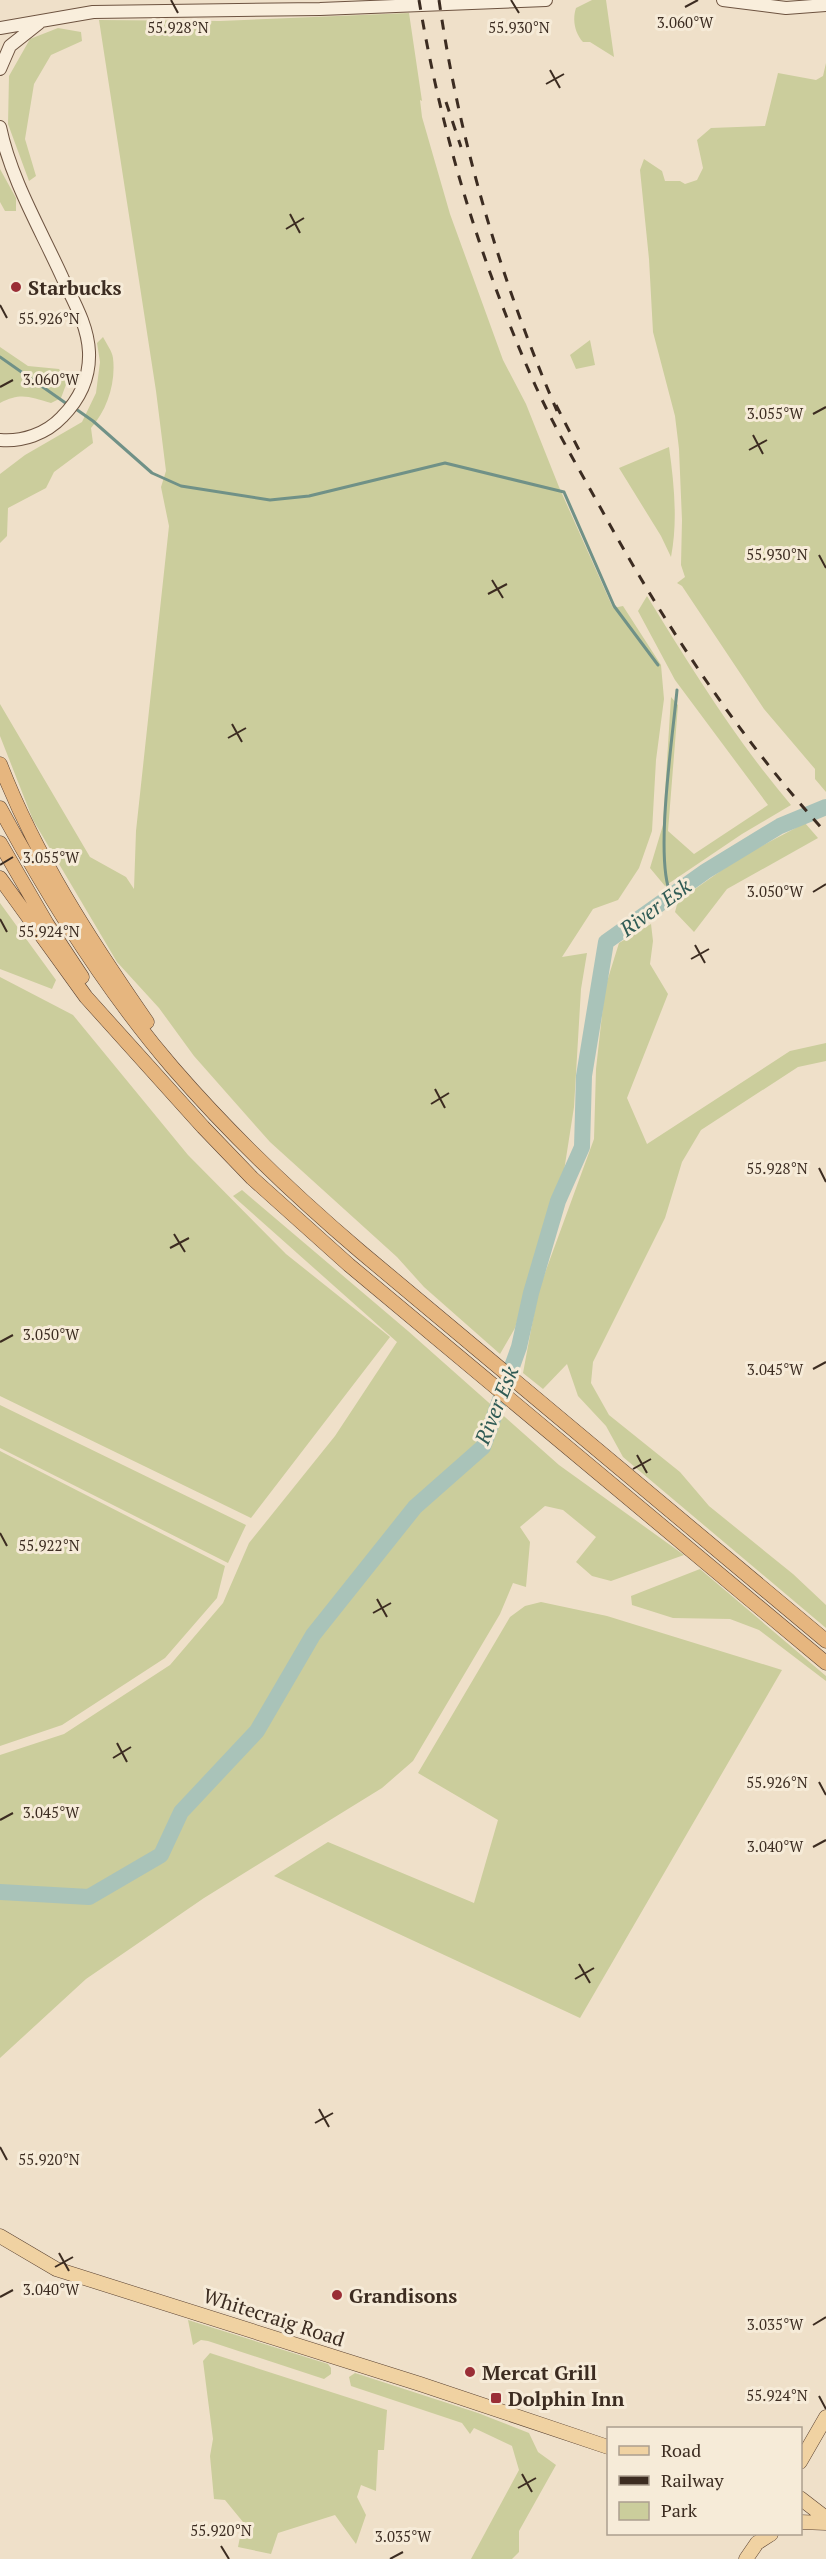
<svg xmlns="http://www.w3.org/2000/svg" width="826" height="2559" viewBox="0 0 826 2559" font-family="'PT Serif',serif">
<style>
.green{fill:#cbcd9c}
.lines{fill:none;stroke-linecap:round;stroke-linejoin:round}
.stream{stroke:#709187;stroke-width:3}
.river{stroke:#a9c3b9;stroke-width:16}
.secondary-casing{stroke:#6d5340;stroke-width:14}
.primary-casing{stroke:#594131;stroke-width:15}
.trunk-casing{stroke:#594131;stroke-width:15}
.secondary{stroke:#f9eedc;stroke-width:12}
.primary{stroke:#f0d2a2;stroke-width:14}
.trunk{stroke:#e6b67f;stroke-width:14}
.rail{stroke:#3c2c21;stroke-width:3;stroke-dasharray:10 10;stroke-linecap:butt}
.ticks{fill:none;stroke:#3c2c21;stroke-width:2}
.poi-dot{fill:#9a2e36;stroke:#f6ebd8;stroke-width:2}
.labels{text-anchor:middle;dominant-baseline:central;stroke-width:6;stroke-linejoin:round;paint-order:stroke}
.poi-label{font-size:20px;font-weight:bold;fill:#3c2c21;stroke:#f6ebd8;text-anchor:start}
.street-label{font-size:20px;fill:#3c2c21;stroke:#f6ebd8}
.water-label{font-size:21px;font-style:italic;fill:#305b55;stroke:#f6ebd8}
.ticks-label{font-size:15px;text-anchor:middle;fill:#3c2c21;stroke:#f6ebd8;stroke-width:6;stroke-linejoin:round;paint-order:stroke}
</style>
<rect width="100%" height="100%" fill="#efe0c9"/>
<!-- green -->
<path class="green" d="M592,0H606L614,57L590,42H583C575,33 572,20 576,8Z
M409,13L422,101L420,100L422,117L450,214L503,360L526,404L559,487L613,608L623,606L661,665L664,699L656,760L652,831L639,868L618,900L593,909L562,957L587,953L581,989L574,1107L564,1171L515,1328L500,1354L424,1287L397,1257L270,1142L194,1056L159,1008L117,962L33,820L0,736V704L90,857L126,877L134,889L136,831L169,526L161,487L166,471L156,391L99,20L220,21Z
M58,28L81,32L82,41L51,55L34,84L25,139L36,176L29,181L8,124L9,76L30,39Z
M826,63V792L815,779V769L764,709L682,586L677,583L685,577L681,565L682,520L679,449L675,416L653,332L649,259L640,170L644,159L662,171L665,181H680L685,184L697,180L703,168L697,140L711,128L765,126L778,73L816,80L823,76Z
M0,169L16,198V211H5L0,202Z
M103,337C106,343 112,351 113,358C116,383 107,410 91,428L93,443L54,472L46,488L8,508L7,536L0,543V474L25,455L82,422L96,393L100,362L97,343Z
M590,340L595,365L576,369L570,355Z
M0,347L28,366L59,369L67,382L61,398L51,403C30,397 21,392 0,403Z
M669,447C674,483 678,521 671,557L661,536L619,468Z
M647,596C692,669 735,739 791,805L742,834L665,886L650,868L663,825L671,697L678,705L668,831L694,854L768,805L675,680L638,611Z
M805,823L818,838L727,889L694,932L675,912L678,901L739,858Z
M0,903L56,980L52,989L0,969Z
M651,924L653,941L650,964L668,994L627,1098L647,1144L790,1051L826,1043V1061L798,1067L701,1130L682,1162L665,1218L593,1362L591,1383L609,1415L680,1472L709,1506L793,1574L826,1605V1628L623,1457L606,1426L578,1396L567,1364L543,1389L523,1373L538,1292L594,1139L596,1069L605,988L619,943Z
M0,977L73,1015L188,1155L286,1254L390,1337L251,1518L0,1396Z
M242,1190L408,1331L559,1465L684,1555L611,1581L592,1576L576,1562L596,1537L563,1510L545,1506L520,1527L530,1542L526,1587L513,1583L500,1614L413,1761L382,1788L204,1898L86,1979L0,2058V1755L64,1734L170,1665L223,1603L249,1543L335,1436L397,1342L233,1196Z
M0,1405L246,1525L228,1563L0,1448Z
M0,1451L225,1566L217,1598L165,1658L62,1725L0,1746Z
M700,1569L826,1676V1681L759,1630L730,1619L673,1618L632,1605L631,1596Z
M541,1602L607,1616L782,1670L580,2018L274,1876L328,1842L474,1903L498,1820L418,1773L510,1617L525,1606Z
M188,2320L328,2364L331,2368V2374L324,2379L208,2341L201,2340L193,2345Z
M210,2353L387,2410L384,2450H378L376,2491L361,2485L357,2497L366,2515L356,2544L335,2515L278,2533L271,2554L238,2547L243,2522L225,2500L214,2499L210,2456L213,2439L203,2361Z
M355,2373L478,2413L529,2433L538,2452L556,2465L519,2531V2552L512,2559H471L519,2470L512,2446L474,2428L470,2434L462,2423L351,2386L349,2377Z"/>
<g class="lines">
<!-- stream -->
<path class="stream" d="M0,357L67,404
M73,407L93,421L152,473L181,486L270,500L309,496L445,463L564,492L614,606L658,665
M671,895C654,859 673,735 677,690"/>
<!-- river -->
<path class="river" d="M0,1892L89,1897L161,1855L181,1812L257,1731L313,1635L415,1507L483,1447L519,1347L531,1293L558,1201L582,1147L584,1076L606,942L706,871L780,826L826,807"/>
<defs>
<path id="secondary" d="M723,0L786,8L826,5
M0,28L93,12L320,9L546,0
M0,69L10,46L39,23
M0,127C11,180 41,230 63,279C74,302 88,326 89,352C90,377 80,399 62,417C46,434 22,442 0,440"/>
<path id="primary" d="M0,2236L56,2269L420,2384L608,2447
M800,2462L826,2417
M800,2498L826,2518
M800,2522L826,2523
M746,2559L757,2543L771,2534"/>
<path id="trunk" d="M0,764C36,857 90,940 147,1022
M0,808C49,899 105,989 173,1068C231,1135 294,1195 361,1252L826,1641
M0,843L47,924L82,977
M0,878L86,997L203,1127L252,1178L349,1265L826,1663"/>
</defs>
<!-- secondary casing -->
<use href="#secondary" class="secondary-casing"/>
<!-- primary casing -->
<use href="#primary" class="primary-casing"/>
<!-- trunk casing -->
<use href="#trunk" class="trunk-casing"/>
<!-- secondary -->
<use href="#secondary" class="secondary"/>
<!-- primary -->
<use href="#primary" class="primary"/>
<!-- trunk -->
<use href="#trunk" class="trunk"/>
<!-- rail -->
<path class="rail" d="M419,0C441,133 481,264 536,387C558,435 585,479 610,525C672,636 741,739 826,833
M439,0C459,141 501,281 557,411
M446,102L461,147
M556,405L579,450"/>
</g>
<!-- ticks -->
<path class="ticks" d="M171,0L178,13M511,0L519,13M685,7L698,0M550,70L560,88M546,84L564,74M290,214L300,233M286,229L304,218M0,305L7,318M0,387L13,380M813,414L826,407M753,435L763,454M749,450L767,440M819,555L826,568M492,580L503,598M488,594L507,584M232,724L242,742M228,738L246,728M0,865L13,857M813,892L826,884M0,919L7,932M695,945L705,963M691,959L709,949M435,1089L445,1108M431,1104L449,1093M819,1168L826,1182M174,1234L185,1252M170,1248L189,1238M0,1342L13,1335M813,1369L826,1362M637,1455L647,1473M633,1469L651,1459M0,1533L7,1546M377,1599L387,1617M373,1613L391,1603M117,1743L127,1762M113,1758L131,1747M819,1782L826,1795M0,1820L13,1813M813,1847L826,1840M579,1964L590,1983M575,1979L594,1968M319,2109L329,2127M315,2123L333,2113M0,2147L7,2160M59,2253L69,2271M55,2267L73,2257M0,2297L13,2290M813,2325L826,2317M819,2396L826,2409M522,2474L532,2492M518,2488L536,2478M221,2546L229,2559M390,2559L403,2552"/>
<!-- markers -->
<g class="poi-dot">
<circle cx="16" cy="287" r="6"/>
<circle cx="337" cy="2295" r="6"/>
<circle cx="470" cy="2372" r="6"/>
<rect x="490" y="2392" width="12" height="12" rx="3"/>
</g>
<g class="labels">
<!-- poi labels -->
<g class="poi-label">
<text x="28" y="287">Starbucks</text>
<text x="349" y="2295">Grandisons</text>
<text x="482" y="2372">Mercat Grill</text>
<text x="508" y="2398">Dolphin Inn</text>
</g>
<!-- street labels -->
<g class="street-label">
<text transform="translate(274 2317) rotate(18)">Whitecraig Road</text>
</g>
<!-- water labels -->
<g class="water-label">
<text transform="translate(655 907) rotate(-36)">River Esk</text>
<text transform="translate(496 1405) rotate(-68)">River Esk</text>
</g>
</g>
<g class="ticks-label">
<text x="685" y="28">3.060°W</text>
<text x="178" y="33">55.928°N</text>
<text x="519" y="33">55.930°N</text>
<text x="49" y="324">55.926°N</text>
<text x="51" y="385">3.060°W</text>
<text x="775" y="419">3.055°W</text>
<text x="777" y="560">55.930°N</text>
<text x="51" y="863">3.055°W</text>
<text x="775" y="897">3.050°W</text>
<text x="49" y="937">55.924°N</text>
<text x="777" y="1174">55.928°N</text>
<text x="51" y="1340">3.050°W</text>
<text x="775" y="1375">3.045°W</text>
<text x="49" y="1551">55.922°N</text>
<text x="777" y="1788">55.926°N</text>
<text x="51" y="1818">3.045°W</text>
<text x="775" y="1852">3.040°W</text>
<text x="49" y="2165">55.920°N</text>
<text x="51" y="2295">3.040°W</text>
<text x="775" y="2330">3.035°W</text>
<text x="777" y="2401">55.924°N</text>
<text x="221" y="2536">55.920°N</text>
<text x="403" y="2542">3.035°W</text>
</g>
<!-- legend -->
<rect x="607" y="2427" width="195" height="108" fill="#f6ebd8" stroke="#ac9f8f" stroke-width="1.5"/>
<rect x="619" y="2446" width="30" height="9" fill="#f0d2a2" stroke="#ac9f8f" stroke-width="1.5"/>
<text x="661" y="2457" font-size="18" fill="#3c2c21">Road</text>
<rect x="619" y="2476" width="30" height="9" fill="#3c2c21" stroke="#ac9f8f" stroke-width="1.5"/>
<text x="661" y="2487" font-size="18" fill="#3c2c21">Railway</text>
<rect x="619" y="2502" width="30" height="18" fill="#cbcd9c" stroke="#ac9f8f" stroke-width="1.5"/>
<text x="661" y="2517" font-size="18" fill="#3c2c21">Park</text>
</svg>
